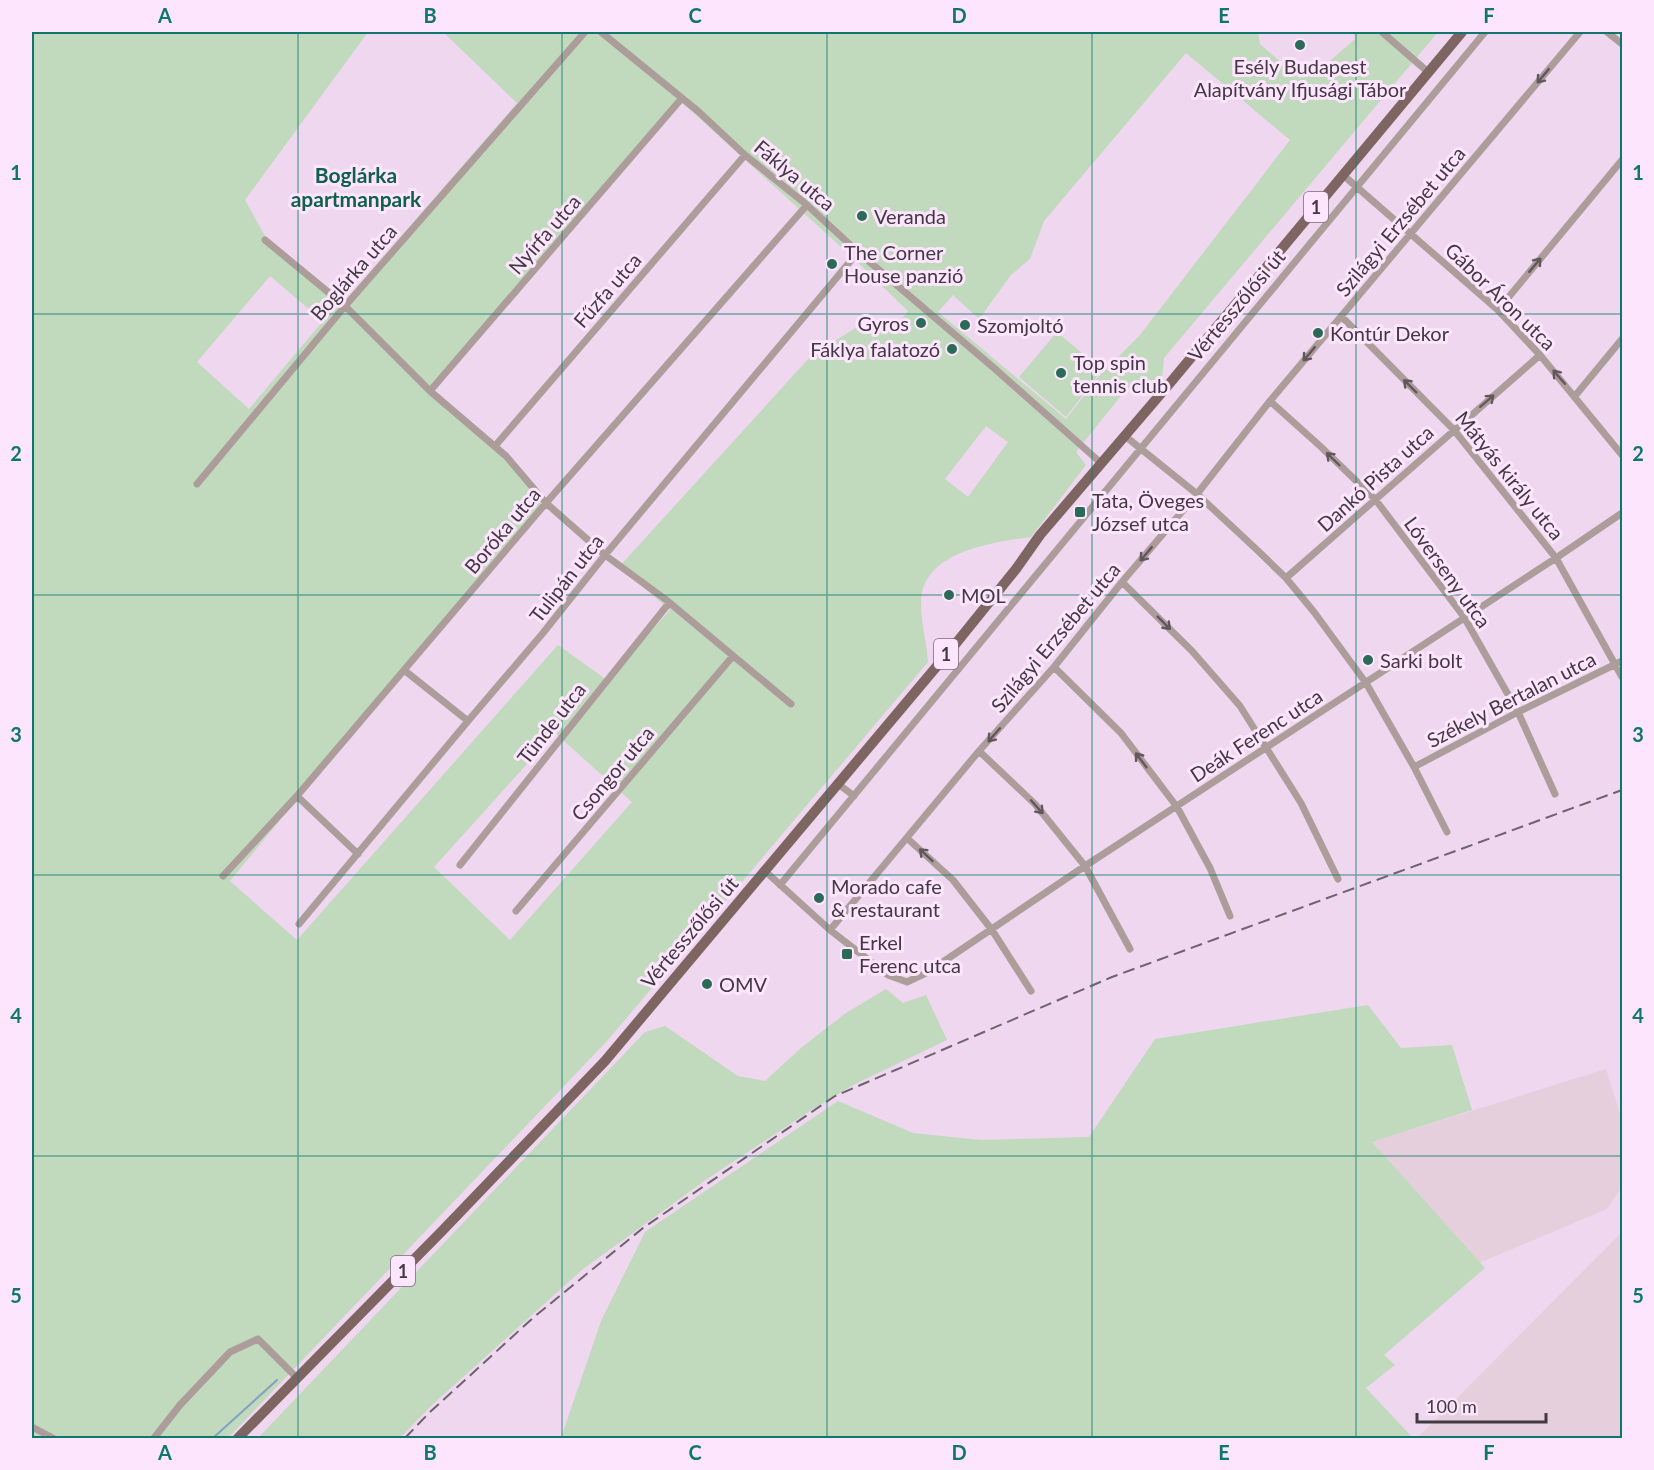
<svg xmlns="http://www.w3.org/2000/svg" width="1654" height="1470" viewBox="0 0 1654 1470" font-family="Lato,sans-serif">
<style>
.industrial{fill:#e5cfdc}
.green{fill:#c1d9bd;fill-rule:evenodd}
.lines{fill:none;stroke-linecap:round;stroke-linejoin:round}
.stream{stroke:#82a2c1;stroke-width:2}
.minor{stroke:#ac9d9b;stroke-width:7}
.primary{stroke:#7f6562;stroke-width:10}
.rail{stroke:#6e626e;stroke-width:2;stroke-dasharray:12 6;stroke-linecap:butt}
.oneway{stroke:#62575d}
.grid{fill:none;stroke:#0f766e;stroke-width:1.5;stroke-opacity:0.55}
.poi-dot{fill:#2b6a57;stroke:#fce5fd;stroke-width:2}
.labels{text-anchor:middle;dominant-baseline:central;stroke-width:6;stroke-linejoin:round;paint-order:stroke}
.shield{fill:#fce5fd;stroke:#7a6d7a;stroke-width:1.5}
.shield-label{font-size:18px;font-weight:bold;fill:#423942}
.poi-label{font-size:20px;fill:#423942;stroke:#fce5fd;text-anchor:start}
.street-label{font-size:20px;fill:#423942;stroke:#fce5fd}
.neighbourhood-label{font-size:21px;font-weight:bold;fill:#11604b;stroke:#fce5fd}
.neatline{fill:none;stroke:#0f766e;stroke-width:2}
.grid-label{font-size:20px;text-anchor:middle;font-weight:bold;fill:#0f766e}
</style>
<rect width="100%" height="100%" fill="#eed7ef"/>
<!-- industrial -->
<path class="industrial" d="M1606,1069L1622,1120V1187L1607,1209L1479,1263L1372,1142Z
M1622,1232V1438H1417Z"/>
<!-- green -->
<path class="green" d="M32,32H368L245,200L266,238L345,301L517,103L443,32H1258L1260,44L1299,78L1314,75L1355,39L1354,32H1438L1164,358L1162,380L1148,392L1127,388L1076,452L1086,465L1031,537C996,542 931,550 922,593C918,615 927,640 928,662L607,1041L228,1438H32ZM1186,53L1290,140L1140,335L1099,376L1066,419L938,312L953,295L979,319L1011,275L1030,259L1044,221ZM678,99L850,255L908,311L891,333L870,319L811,356L619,567L670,610L607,680L558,645L297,940L230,881L496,556L546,503L506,456L430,391ZM270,276L323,321L249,409L197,362ZM986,426L1008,442L968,497L945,479ZM555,733L632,802L510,940L434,867Z
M1057,332L1102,370L1066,417L1019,377Z
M886,989L903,1003L926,995L947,1040L855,1084L810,1111L707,1179L583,1269L432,1405L400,1438H258L645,1032L665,1026L738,1076L765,1081L802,1047L846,1013Z
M1368,1005L1401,1048L1452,1045L1472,1110L1372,1142L1485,1268L1384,1355L1395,1365L1366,1388L1413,1438H561L601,1321L645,1232L838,1101L913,1133L981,1140L1089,1137L1155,1039Z"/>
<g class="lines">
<!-- stream -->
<path class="stream" d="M213,1438L277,1380"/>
<!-- minor -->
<path class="minor" d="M601,32L699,112L745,155L807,205L858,252L994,368L1101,463
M1382,32L1428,72
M1607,32L1622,44
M1343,175L1498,310L1540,355L1622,455
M265,240L345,306L430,391L506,456L546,503L605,555L665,599L791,704
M1498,310L1622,160
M1341,316L1454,430L1556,558L1622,677
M430,391L682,98
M1575,396L1622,339
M1270,401L1320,446L1375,499L1464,617L1518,712L1555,794
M1125,436L1197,494L1255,548L1286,578L1314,612L1366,683L1414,767L1447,832
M495,446L745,155
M197,484L345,306L585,32
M1286,578L1540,355
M1122,582L1192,651L1240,706L1301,803L1338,879
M1054,667L1121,733L1177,807L1210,868L1230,916
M404,670L468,721
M979,751L1035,804L1085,866L1130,949
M1414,767L1518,712L1622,661
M837,783L854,796
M297,796L358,854
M908,839L953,880L992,930L1031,991
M460,865L669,603
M764,870L830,930L888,975L907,982L928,972L1085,866L1556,558L1622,513
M223,876L297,796L546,503L807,205
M780,885L1485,32
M516,911L733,656
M299,924L468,721L543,633L605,555L858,252
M830,930L979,751L1054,667L1122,582L1197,494L1270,401L1580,32
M32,1427L53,1438
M154,1438L180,1405L230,1352L258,1339L297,1378"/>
<!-- primary -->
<path class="primary" d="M238,1438L443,1230L605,1061L953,647L1016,569L1040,535L1170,383L1462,32"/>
<!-- rail -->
<path class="rail" d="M405,1438L429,1413L534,1317L643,1228L835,1096L1112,977L1622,790"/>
</g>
<!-- one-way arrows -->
<defs><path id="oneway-shaft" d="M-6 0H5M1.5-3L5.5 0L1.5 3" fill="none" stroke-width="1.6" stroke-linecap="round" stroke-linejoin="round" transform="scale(1.5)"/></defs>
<g class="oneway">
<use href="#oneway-shaft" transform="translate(1543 76) rotate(130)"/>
<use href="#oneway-shaft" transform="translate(1535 265) rotate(-50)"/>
<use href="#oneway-shaft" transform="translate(1309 354) rotate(130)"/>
<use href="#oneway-shaft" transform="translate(1559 377) rotate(-131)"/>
<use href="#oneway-shaft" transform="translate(1410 386) rotate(-135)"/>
<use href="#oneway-shaft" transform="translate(1487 401) rotate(-41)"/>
<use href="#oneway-shaft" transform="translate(1333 459) rotate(-136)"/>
<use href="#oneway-shaft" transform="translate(1146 554) rotate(130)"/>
<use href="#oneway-shaft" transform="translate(1164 623) rotate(45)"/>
<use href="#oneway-shaft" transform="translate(994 735) rotate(131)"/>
<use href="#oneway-shaft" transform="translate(1141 760) rotate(-127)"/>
<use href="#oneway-shaft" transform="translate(1037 807) rotate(48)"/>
<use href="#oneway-shaft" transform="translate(926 855) rotate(-137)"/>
</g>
<!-- grid -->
<path class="grid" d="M298,32V1438M562,32V1438M827,32V1438M1092,32V1438M1356,32V1438M32,314H1622M32,595H1622M32,875H1622M32,1156H1622"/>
<!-- markers -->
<g class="poi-dot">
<circle cx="1300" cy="45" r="6"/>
<circle cx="862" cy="216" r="6"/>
<circle cx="832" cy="264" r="6"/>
<circle cx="921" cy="323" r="6"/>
<circle cx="965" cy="325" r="6"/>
<circle cx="1318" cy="333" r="6"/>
<circle cx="952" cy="349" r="6"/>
<circle cx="1061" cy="373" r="6"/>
<rect x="1074" y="506" width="12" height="12" rx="3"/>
<circle cx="949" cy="595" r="6"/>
<circle cx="1368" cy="660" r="6"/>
<circle cx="819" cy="898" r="6"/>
<rect x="841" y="948" width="12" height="12" rx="3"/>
<circle cx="707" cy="984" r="6"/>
</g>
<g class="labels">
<!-- shield labels -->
<g class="shield">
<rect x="1304" y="192" width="24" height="30" rx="4.5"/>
<rect x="934" y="639" width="24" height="30" rx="4.5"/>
<rect x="391" y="1256" width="24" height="30" rx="4.5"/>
</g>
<g class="shield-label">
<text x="1316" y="207">1</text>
<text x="946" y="654">1</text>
<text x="403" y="1271">1</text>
</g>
<!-- poi labels -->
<g class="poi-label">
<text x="1300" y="66" text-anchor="middle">Esély Budapest<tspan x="1300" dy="23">Alapítvány Ifjusági Tábor</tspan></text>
<text x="874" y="216">Veranda</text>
<text x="844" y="252">The Corner<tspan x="844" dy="23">House panzió</tspan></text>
<text x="909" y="323" text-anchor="end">Gyros</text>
<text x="977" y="325">Szomjoltó</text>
<text x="1330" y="333">Kontúr Dekor</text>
<text x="940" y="349" text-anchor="end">Fáklya falatozó</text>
<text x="1073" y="362">Top spin<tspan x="1073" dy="23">tennis club</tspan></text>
<text x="1092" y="500">Tata, Öveges<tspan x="1092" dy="23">József utca</tspan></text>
<text x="961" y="595">MOL</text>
<text x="1380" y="660">Sarki bolt</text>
<text x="831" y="886">Morado cafe<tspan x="831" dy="23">&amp; restaurant</tspan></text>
<text x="859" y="942">Erkel<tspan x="859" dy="23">Ferenc utca</tspan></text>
<text x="719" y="984">OMV</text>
</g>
<!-- street labels -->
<g class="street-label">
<text transform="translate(795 175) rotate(40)">Fáklya utca</text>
<text transform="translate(1400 221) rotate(-50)">Szilágyi Erzsébet utca</text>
<text transform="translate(544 234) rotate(-49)">Nyírfa utca</text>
<text transform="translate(353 272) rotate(-49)">Boglárka utca</text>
<text transform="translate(607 290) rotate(-49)">Fűzfa utca</text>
<text transform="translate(1501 296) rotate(44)">Gábor Áron utca</text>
<text transform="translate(1236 305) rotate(-50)">Vértesszőlősi út</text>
<text transform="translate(1510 475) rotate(51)">Mátyás király utca</text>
<text transform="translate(1375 478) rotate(-42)">Dankó Pista utca</text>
<text transform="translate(502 530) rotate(-50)">Boróka utca</text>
<text transform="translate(1448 572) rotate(54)">Lóverseny utca</text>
<text transform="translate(566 578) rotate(-52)">Tulipán utca</text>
<text transform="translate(1055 637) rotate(-50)">Szilágyi Erzsébet utca</text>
<text transform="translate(1511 699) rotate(-27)">Székely Bertalan utca</text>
<text transform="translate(551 723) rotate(-52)">Tünde utca</text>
<text transform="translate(1256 735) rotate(-33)">Deák Ferenc utca</text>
<text transform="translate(612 773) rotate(-50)">Csongor utca</text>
<text transform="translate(689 932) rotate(-50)">Vértesszőlősi út</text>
</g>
<!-- neighbourhood labels -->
<g class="neighbourhood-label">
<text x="356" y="174">Boglárka<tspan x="356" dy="24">apartmanpark</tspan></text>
</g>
</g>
<!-- border -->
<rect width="1654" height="1470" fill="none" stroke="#fce5fd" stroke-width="66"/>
<!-- scale -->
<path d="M1417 1413v9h129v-9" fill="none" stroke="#423942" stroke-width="3"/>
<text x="1426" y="1413" font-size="18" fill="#423942" stroke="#fce5fd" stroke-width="4.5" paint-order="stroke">100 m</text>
<rect x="33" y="33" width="1588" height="1404" class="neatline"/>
<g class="grid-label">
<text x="165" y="23">A</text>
<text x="430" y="23">B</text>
<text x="695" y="23">C</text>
<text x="959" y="23">D</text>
<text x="1224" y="23">E</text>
<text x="1489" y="23">F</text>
<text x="16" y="180">1</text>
<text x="1638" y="180">1</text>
<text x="16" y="461">2</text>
<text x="1638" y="461">2</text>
<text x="16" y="742">3</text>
<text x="1638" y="742">3</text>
<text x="16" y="1023">4</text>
<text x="1638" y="1023">4</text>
<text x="16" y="1303">5</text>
<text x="1638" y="1303">5</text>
<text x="165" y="1460">A</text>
<text x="430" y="1460">B</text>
<text x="695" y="1460">C</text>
<text x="959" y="1460">D</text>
<text x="1224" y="1460">E</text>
<text x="1489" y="1460">F</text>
</g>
</svg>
